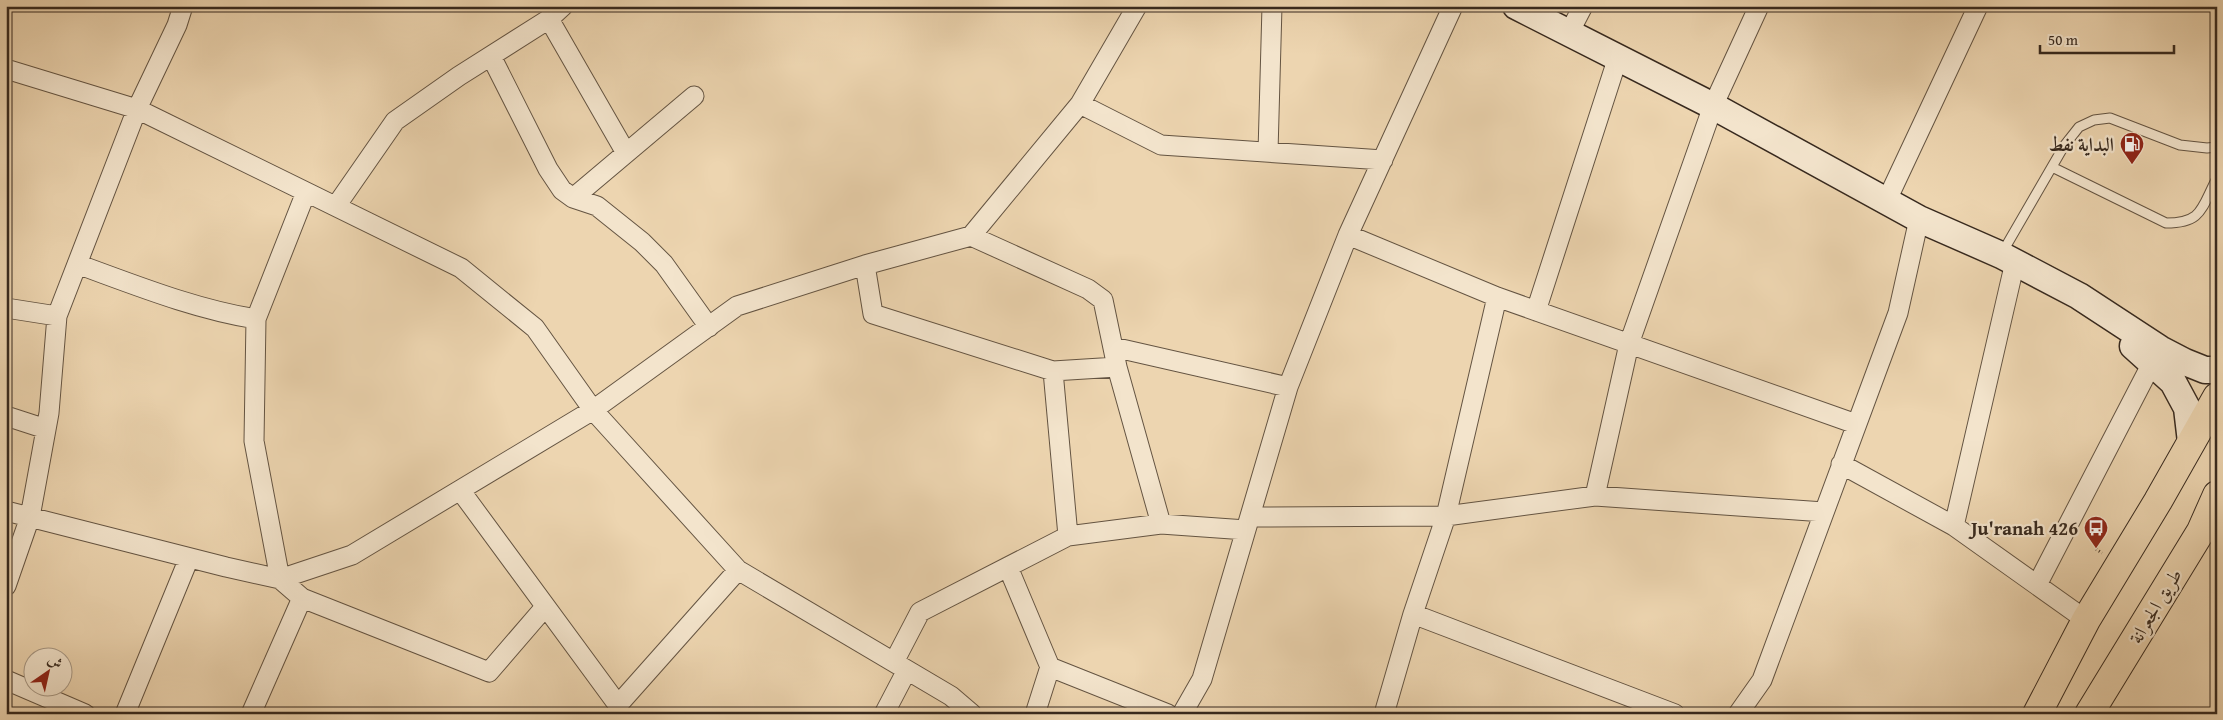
<svg xmlns="http://www.w3.org/2000/svg" width="2223" height="720" viewBox="0 0 2223 720" font-family="'Gentium Book Plus',Amiri,serif">
<style>
.lines{fill:none;stroke-linecap:round;stroke-linejoin:round}
.lane-casing{stroke:#645442;stroke-width:11}
.street-casing{stroke:#645442;stroke-width:21}
.secondary-casing{stroke:#37291e;stroke-width:29}
.primary-casing{stroke:#37291e;stroke-width:30}
.path{stroke:#37291e;stroke-width:3;stroke-dasharray:1 2.5;stroke-linecap:butt}
.lane{stroke:#f3e4cc;stroke-width:9}
.street{stroke:#f3e4cc;stroke-width:19}
.secondary{stroke:#f3e4cc;stroke-width:26}
.primary{stroke:#edd5b0;stroke-width:28}
.labels{text-anchor:middle;dominant-baseline:central;stroke-width:4.5;stroke-linejoin:round;paint-order:stroke}
.poi-label{font-size:19px;font-weight:bold;fill:#37291e;stroke:#f3e4cc;text-anchor:end}
.street-label{font-size:19px;fill:#37291e;stroke:#f3e4cc}
</style>
<rect width="100%" height="100%" fill="#edd5b0"/>
<filter id="stains"><feTurbulence type="fractalNoise" baseFrequency=".004" numOctaves="4"/><feColorMatrix values="0 0 0 0 .2 0 0 0 0 .09 0 0 0 0 .02 0 0 0 .5 -.17"/></filter>
<radialGradient id="worn" r=".72"><stop offset=".6" stop-color="#630" stop-opacity="0"/><stop offset="1" stop-color="#630" stop-opacity=".3"/></radialGradient>
<g class="lines">
<defs>
<path id="lane" d="M2052,167L2166,223C2203,223 2201,208 2217,178
M2002,253L2064,146L2079,127L2094,120L2110,118L2180,145L2207,148L2217,147"/>
<path id="street" d="M549,19L626,153
M1569,33L1583,6
M491,56L548,169L562,190L573,198L597,206L642,242L664,264L709,327
M6,69L137,109L461,268L535,328L593,410L738,570L951,696L972,714
M1080,104L1161,145L1383,160
M1268,152L1272,6
M306,192L256,319L254,441L280,579L302,598L489,672L545,607
M573,198L694,96
M1886,202L1978,6
M336,206L395,121L459,76L549,19L563,6
M1348,235L1497,297L1856,424
M77,264C135,285 194,309 256,319
M865,265L873,314L1053,371L1117,367L1103,300L1088,289L971,236
M6,308L57,316
M1536,311L1618,57
M1113,347L1288,387
M1117,367L1161,524
M1053,371L1068,536
M6,416L46,429
M1841,464L1954,526L2086,620
M460,490L618,705
M1595,496L1629,344L1713,106L1759,6
M6,511L226,567L280,579L352,555L593,410L737,306L865,265L971,236L1080,104L1137,6
M1250,517L1446,516L1595,496L1824,512
M1954,526L2015,262
M1008,567L1050,667L1035,714
M2037,585L2152,363
M6,586L30,517L49,413L57,316L137,109L177,25L183,6
M1413,614L1675,714
M894,662L920,612L1068,536L1161,524L1246,530
M1050,667L1168,714
M6,680L85,714
M125,714L189,558
M251,714L302,598
M617,714L618,705L738,570
M884,714L907,670
M1182,714L1202,679L1288,387L1348,235L1453,6
M1384,714L1413,614L1446,516L1497,297
M1738,714L1762,680L1898,313L1919,219"/>
<path id="secondary" d="M1516,6L1713,106L1919,219L2001,255L2079,296L2160,349L2185,362L2205,370H2217
M2133,346L2173,382L2187,408L2191,442"/>
<path id="primary" d="M2037,714L2086,620L2158,501L2217,397
M2089,714L2201,531L2217,495"/>
</defs>
<!-- lane casing -->
<use href="#lane" class="lane-casing"/>
<!-- street casing -->
<use href="#street" class="street-casing"/>
<!-- secondary casing -->
<use href="#secondary" class="secondary-casing"/>
<!-- primary casing -->
<use href="#primary" class="primary-casing"/>
<!-- path -->
<path class="path" d="M2096,549L2102,553"/>
<!-- lane -->
<use href="#lane" class="lane"/>
<!-- street -->
<use href="#street" class="street"/>
<!-- secondary -->
<use href="#secondary" class="secondary"/>
<!-- primary -->
<use href="#primary" class="primary"/>
</g>
<!-- icons -->
<defs>
<symbol id="fuel-pin" viewBox="-11 -11 22 30"><path d="M0 17L-7.5 6A9.5 9.5 0 1 1 7.5 6Z" fill="#8f2418" stroke="#f3e4cc"/><path d="M-5.5-6h7V0h2V4h1.3V-2.5L3-4.5l.8-.8L6-3V5H2.5V1h-1V6h-7ZM-4.2-4.7v3.2H.2V-4.7Z" fill="#fff"/></symbol>
<symbol id="bus-pin" viewBox="-11 -11 22 30"><path d="M0 17L-7.5 6A9.5 9.5 0 1 1 7.5 6Z" fill="#8f2418" stroke="#f3e4cc"/><path d="M-5-6H5V4H4V6H2V4H-2V6H-4V4H-5ZM-3.5-4V0h7V-4ZM-3.5 1.2v1.5H-2V1.2ZM2 1.2v1.5H3.5V1.2Z" fill="#fff"/></symbol>
</defs>
<g fill-rule="evenodd">
<use href="#fuel-pin" x="2118" y="130" width="28" height="38"/>
<use href="#bus-pin" x="2082" y="514" width="28" height="38"/>
</g>
<g class="labels">
<!-- poi labels -->
<g class="poi-label">
<text x="2114" y="144">البداية نفط</text>
<text x="2078" y="528">Ju'ranah 426</text>
</g>
<!-- street labels -->
<g class="street-label">
<text transform="translate(2155 606) rotate(-59)">طريق الجعرانة</text>
</g>
</g>
<!-- margin -->
<rect width="2223" height="720" fill="none" stroke="#edd5b0" stroke-width="25"/>
<rect x="8" y="8" width="2208" height="705" fill="none" stroke="#37291e" stroke-width="2.5"/>
<rect x="12" y="12" width="2198" height="695" fill="none" stroke="#37291e"/>
<!-- north arrow -->
<g transform="translate(48 672) rotate(34)"><circle r="24" fill="#f3e4cc" stroke="#a89986"/>
<path d="M0-4L9 19L0 12L-9 19Z" fill="#8f2418"/>
<text y="-8" font-size="14" font-weight="bold" text-anchor="middle" fill="#37291e">ش</text>
</g>
<!-- scale -->
<path d="M2040 45v8h134v-8" fill="none" stroke="#37291e" stroke-width="2.5"/>
<text x="2048" y="45" font-size="15" fill="#37291e" stroke="#f3e4cc" stroke-width="4" paint-order="stroke">50 m</text>
<rect width="100%" height="100%" filter="url(#stains)"/>
<rect width="100%" height="100%" fill="url(#worn)"/>
</svg>
